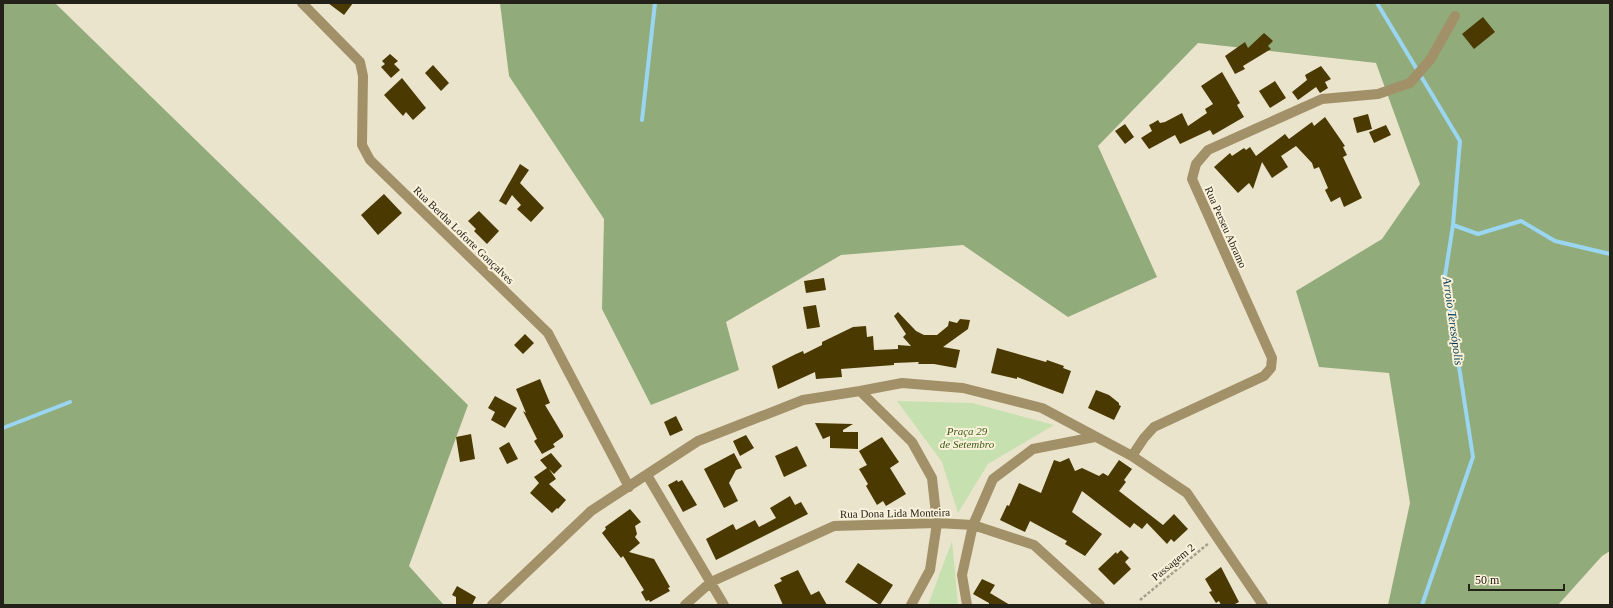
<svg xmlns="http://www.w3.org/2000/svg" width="1613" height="608" viewBox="0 0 1613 608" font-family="Georgia,serif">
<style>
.green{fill:#c6e0b0}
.forest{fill:#92ab7b}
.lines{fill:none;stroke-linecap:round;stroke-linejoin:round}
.stream{stroke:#9ad6f2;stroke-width:4}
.building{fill:#4a3900}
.path{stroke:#a39e8c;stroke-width:2.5;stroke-dasharray:3 2;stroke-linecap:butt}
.minor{stroke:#a29168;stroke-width:10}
.labels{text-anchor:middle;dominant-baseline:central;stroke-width:4;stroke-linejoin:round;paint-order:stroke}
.street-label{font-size:11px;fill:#242119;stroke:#f9f1da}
.park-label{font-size:11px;font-style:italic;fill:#3c5b15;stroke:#f9f1da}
.water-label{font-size:12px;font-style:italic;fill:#02384c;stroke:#f9f1da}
</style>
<rect width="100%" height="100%" fill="#ebe4cd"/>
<!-- green -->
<path class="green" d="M897,401L972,403L1054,425L988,464L958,513L942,462Z
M952,541L958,605H928Z"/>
<!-- forest -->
<path class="forest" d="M3,3H55L468,405L409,566L443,604V605H3Z
M500,3H1610V551L1602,556L1558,605H1388L1410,503L1389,373L1319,367L1296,291L1382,239L1420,184L1376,63L1198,43L1098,146L1157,277L1068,317L963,245L841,255L726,322L739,370L651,405L602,309L604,219L509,76Z"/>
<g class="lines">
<!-- stream -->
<path class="stream" d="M1377,3L1460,141L1453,225L1445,276L1473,457L1422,605
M642,120L655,3
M1453,225L1478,234L1521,221L1555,241L1610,254
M3,428L70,402"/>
</g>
<!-- building -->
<path class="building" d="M328,3H353L344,15Z
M1483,17L1495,32L1474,49L1462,34Z
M1264,33L1273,41L1268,46L1271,49L1243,66L1245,69L1235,74L1225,56L1245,42L1248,48Z
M390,54L398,61L394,64L400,70L391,78L381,67L385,64L382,61Z
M433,65L449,83L441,91L425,73Z
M1321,66L1331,79L1325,82L1328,88L1320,93L1316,87L1298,100L1292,92L1307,80L1305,75Z
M1222,72L1240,103L1237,105L1244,117L1213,135L1210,130L1180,144L1175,135L1149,149L1141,138L1152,131L1149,125L1153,123L1158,120L1160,123L1165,122L1182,113L1188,126L1207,113L1205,109L1213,104L1201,86Z
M402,78L426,108L413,120L406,112L403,116L384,95Z
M1275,81L1286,98L1270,108L1259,91Z
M1368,114L1372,129L1357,133L1353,118Z
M1325,117L1345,146L1343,147L1347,155L1343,157L1362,198L1344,207L1340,197L1331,202L1325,190L1328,188L1319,167L1314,169L1312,163L1296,146L1281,156L1288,167L1272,178L1262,162L1253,189L1249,183L1238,193L1214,167L1230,153L1232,156L1244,148L1246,150L1250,147L1256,156L1285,134L1289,139L1312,122L1314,126Z
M1125,124L1134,137L1125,144L1115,131Z
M1386,125L1391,135L1374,143L1369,132Z
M520,164L529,170L520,183L544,208L531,222L517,209L521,205L512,195L506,205L499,201Z
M384,194L402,213L378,235L361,215Z
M479,211L499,231L487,244L474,231L476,229L468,221Z
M824,278L826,290L806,293L804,281Z
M816,305L820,327L807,329L803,307Z
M898,312L916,331L924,335H937L948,326L949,321L957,323L960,319L970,320L968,329L943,347L960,350L956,368L934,364H918L919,362L894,363V365L841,369L842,377L816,379L815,372L778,389L772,366L796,354L803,351L804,354L822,345V342L853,327L866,326L867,337L873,336L874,350L898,349V345L911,346L903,337L906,334L894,316Z
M525,334L534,343L523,354L514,345Z
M997,348L1046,362L1047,360L1064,366L1063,368L1071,371L1063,394L1017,377V379L991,373Z
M540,379L550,403L545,405L563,435V437L553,444L555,447L542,454L534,441L537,439L523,411L526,413L516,389Z
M1096,390L1109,395L1119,403V405L1121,406L1114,420L1088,408Z
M495,396L517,408L505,428L491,420L495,412L488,408Z
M676,416L683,430L670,436L664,422Z
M815,423L853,424L843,430V432H858V449L830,448V436L823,439Z
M471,434L475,459L460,462L456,437Z
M746,435L754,448L740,456L733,441Z
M882,437L899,462L890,468L906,494L886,506L883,501L877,505L866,486L868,484L859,469L867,465L859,451Z
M509,442L518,459L507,464L499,448Z
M797,446L807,466L784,477L775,456Z
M551,453L562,466L554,474L549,469L556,479L549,484L566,500L558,509L557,508L552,513L530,493L539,483L534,477L547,468L540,460Z
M734,453L742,468L736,470L729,483L738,501L724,508L704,469Z
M1069,458L1075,471L1082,468L1099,476L1103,473L1108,476L1119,460L1132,469L1124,480L1126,482L1119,491L1163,525L1174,514L1188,529L1174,542L1171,539L1167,544L1147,523L1142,529L1134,523L1130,528L1082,491L1072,512L1102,534L1085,556L1065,544L1067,541L1030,521L1025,532L1000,520L1007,505L1009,506L1019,483L1041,493L1054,460L1060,462Z
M677,480L678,482L682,480L697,505L683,512L668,485Z
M790,496L795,505L801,502L808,514L716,560L706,539L733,524L736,530L755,520L759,527L776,518L770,508Z
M630,509L641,522L635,526L637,534L635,537L640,543L629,552L654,559L670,587L668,588L670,591L650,602L649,600L646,601L641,592L644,590L623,556L621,558L602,533L606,529L605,527Z
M1121,550L1129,558L1125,562L1131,569L1114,585L1098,569L1116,552L1117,554Z
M858,563L893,585L880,605L845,582Z
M1221,567L1239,602L1233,605H1221L1219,601L1216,603L1209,592L1212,591L1205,579Z
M798,570L811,595L819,591L827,605H783L774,585L782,581L780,578Z
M982,579L995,585L990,593L1010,605H989V603L973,594Z
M457,586L476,597L472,605H456V597L452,595Z"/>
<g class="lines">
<!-- path -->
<path class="path" d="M1140,600L1209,543"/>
<!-- minor -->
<path class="minor" d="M302,3L360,62L363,76L362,145L370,160L548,333L629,487
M860,391L912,442L932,478L937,523L930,570L911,605
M1132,456L1144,438L1154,427L1264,376L1271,368L1272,358L1192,179L1196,164L1208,150L1322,99L1378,94L1410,83L1430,60L1455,16
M647,475L724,605
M492,605L591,511L698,441L803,400L860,391L902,383L963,388L1042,408L1132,456L1187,493L1263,605
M685,605L711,582L834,526L937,523L973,525L1034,545L1100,605
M967,605L962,575L973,525L993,479L1033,449L1095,437"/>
</g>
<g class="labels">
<!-- street labels -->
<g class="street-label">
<text transform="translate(1226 227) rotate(66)">Rua Perseu Abramo</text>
<text transform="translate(464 235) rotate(44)">Rua Bertha Loforte Gonçalves</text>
<text transform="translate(895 513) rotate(-1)">Rua Dona Lida Monteira</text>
<text transform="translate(1173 562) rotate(-39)">Passagem 2</text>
</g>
<!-- park labels -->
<g class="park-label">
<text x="967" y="431">Praça 29<tspan x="967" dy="13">de Setembro</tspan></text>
</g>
<!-- water labels -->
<g class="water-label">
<text transform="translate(1453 321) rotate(82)">Arroio Teresópolis</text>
</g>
</g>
<!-- border -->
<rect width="1613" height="608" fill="none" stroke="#242119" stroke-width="8"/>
<!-- scale -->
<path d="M1469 584v6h95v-6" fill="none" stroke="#242119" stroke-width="2"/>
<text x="1475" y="584" font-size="12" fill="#242119" stroke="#f9f1da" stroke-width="3" paint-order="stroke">50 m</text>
</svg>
